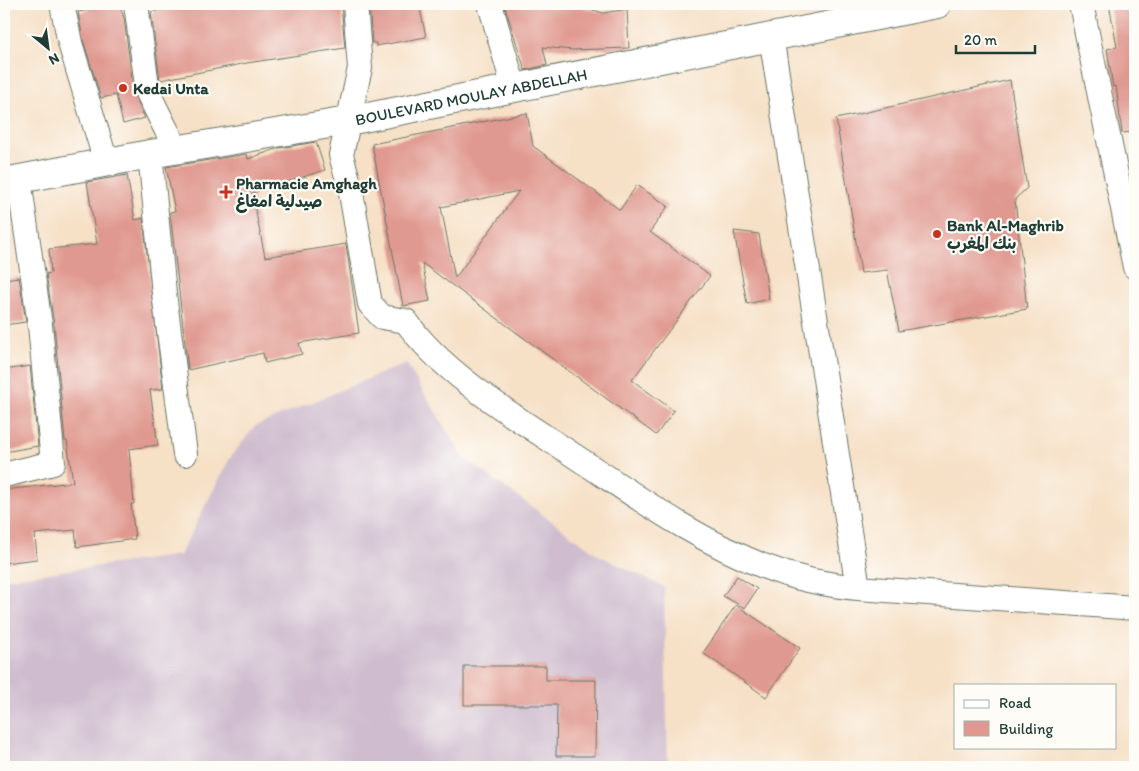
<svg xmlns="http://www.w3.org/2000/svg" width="1139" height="771" viewBox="0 0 1139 771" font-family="Itim,'Playpen Sans Arabic',sans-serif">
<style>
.industrial{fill:#cfbdcf}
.building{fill:#e09990;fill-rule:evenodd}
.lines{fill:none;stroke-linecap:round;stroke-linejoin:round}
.minor-casing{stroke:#6a7667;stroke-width:26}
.secondary-casing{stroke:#6a7667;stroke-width:30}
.minor{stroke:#fff;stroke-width:24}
.secondary{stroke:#fff;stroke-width:28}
.poi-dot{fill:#c8321e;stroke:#fdfcf7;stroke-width:2}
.labels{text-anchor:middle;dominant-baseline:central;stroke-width:4.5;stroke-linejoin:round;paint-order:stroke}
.poi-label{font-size:16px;font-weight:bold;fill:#1f3d34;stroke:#fdfcf7;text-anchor:start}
.street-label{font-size:16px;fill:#1f3d34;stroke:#fdfcf7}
</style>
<rect width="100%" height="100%" fill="#fdfcf7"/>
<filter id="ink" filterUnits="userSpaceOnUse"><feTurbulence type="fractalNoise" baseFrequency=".02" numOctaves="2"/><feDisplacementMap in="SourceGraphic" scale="10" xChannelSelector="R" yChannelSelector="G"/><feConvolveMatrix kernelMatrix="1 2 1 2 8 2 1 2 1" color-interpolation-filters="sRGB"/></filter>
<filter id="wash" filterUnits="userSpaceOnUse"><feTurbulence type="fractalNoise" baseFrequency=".0096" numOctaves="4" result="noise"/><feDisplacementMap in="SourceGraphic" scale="20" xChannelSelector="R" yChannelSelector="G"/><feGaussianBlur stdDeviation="1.12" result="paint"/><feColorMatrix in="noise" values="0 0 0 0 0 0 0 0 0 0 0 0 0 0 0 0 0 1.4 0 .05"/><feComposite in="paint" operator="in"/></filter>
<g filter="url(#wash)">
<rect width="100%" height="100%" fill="#f6e0c6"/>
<!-- industrial -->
<path class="industrial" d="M406,363L463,457L600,556L664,587L668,767H4V579L180,555L230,458L255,426Z"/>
<g id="blocks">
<!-- building -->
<path class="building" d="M88,4H119L124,18L134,95L145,118L123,124L116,95L101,98L83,40L78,12L89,10Z
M195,4H341L345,48L247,63L160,80L151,12Z
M369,4H419L426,37L376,46V43H372Z
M504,4H582L583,7L603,13L627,9L629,48L572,50L543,47L547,65L525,70Z
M1109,4H1135V132L1122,133L1116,86L1113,87L1107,49L1117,47Z
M1010,80L1027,188L1015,199L1027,309L899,331L887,270L861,273L836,119Z
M527,113L533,146L620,210L637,185L668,206L650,232L710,276L632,380L674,411L656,435L422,263L430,301L403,306L372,144ZM519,191L455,278L441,207Z
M316,142L325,170L252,193L265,257L346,244L359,333L299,343L302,354L265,363L263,353L188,370L170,212L175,211L166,167L247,154L248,159L279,148Z
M127,175L135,220L143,218L163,389L150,390L158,445L129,449L134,504H131L135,539L77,547L75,530L35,534L37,559L4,563V490L73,482L67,441H65L54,324L46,274L51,273L49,249L97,244L87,182Z
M734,231L759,234L769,299L747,304Z
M19,277L26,322L4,325V279Z
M30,366L38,446L4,452V370Z
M737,576L757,589L745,608L723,596Z
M736,605L800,648L766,697L703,653Z
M464,666H546V680H596L595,756H556L557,705H464Z"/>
</g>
</g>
<g filter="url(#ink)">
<use href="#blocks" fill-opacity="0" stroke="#6a7667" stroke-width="1"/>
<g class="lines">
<defs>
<path id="minor" d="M62,4L70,43L106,162
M136,4L148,93L177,151
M355,4L360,68L341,155L350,187L370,304L382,317L406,321C442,374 520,420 573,455C636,496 696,540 766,567C797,579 826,585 858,588
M490,4L514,88
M1081,4L1135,267
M771,36L858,588L1135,608
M150,154L164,293L185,454
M4,475L53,463L40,325L19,180"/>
<g id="secondary">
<path id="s1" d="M4,182L150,154L348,121L937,4"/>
</g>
</defs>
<!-- minor casing -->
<use href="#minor" class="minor-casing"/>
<!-- secondary casing -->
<use href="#secondary" class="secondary-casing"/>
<!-- minor -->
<use href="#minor" class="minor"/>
<!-- secondary -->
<use href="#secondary" class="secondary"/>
</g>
</g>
<!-- markers -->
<g class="poi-dot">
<circle cx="123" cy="88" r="5"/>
<path d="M223.5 184.5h5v5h5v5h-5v5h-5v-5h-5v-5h5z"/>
<circle cx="937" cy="234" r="5"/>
</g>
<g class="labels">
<!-- poi labels -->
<g class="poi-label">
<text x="133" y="88">Kedai Unta</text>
<text x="236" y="183">Pharmacie Amghagh<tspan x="236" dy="18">صيدلية امغاغ</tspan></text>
<text x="947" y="225">Bank Al-Maghrib<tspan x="947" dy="18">بنك المغرب</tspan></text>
</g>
<!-- street labels -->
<g class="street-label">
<text stroke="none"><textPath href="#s1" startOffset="475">BOULEVARD MOULAY ABDELLAH</textPath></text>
</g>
</g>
<!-- margin -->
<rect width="1139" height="771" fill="none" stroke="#fdfcf7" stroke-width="20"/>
<!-- legend -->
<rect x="954" y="684" width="162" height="65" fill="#fdfcf7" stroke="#a4b0a9"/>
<rect x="964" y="700" width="25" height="8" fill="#ffffff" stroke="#a4b0a9"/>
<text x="999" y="708" font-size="15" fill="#1f3d34">Road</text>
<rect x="964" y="721" width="25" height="15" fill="#e09990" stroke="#a4b0a9"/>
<text x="999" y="734" font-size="15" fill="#1f3d34">Building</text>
<!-- north arrow -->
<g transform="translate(48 48) rotate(151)" stroke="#fdfcf7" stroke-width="4" paint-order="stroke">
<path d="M0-4L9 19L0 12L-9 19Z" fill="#1f3d34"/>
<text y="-8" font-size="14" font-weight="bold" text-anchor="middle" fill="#1f3d34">N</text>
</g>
<!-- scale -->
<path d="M956 45v8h79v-8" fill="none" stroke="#1f3d34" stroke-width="2.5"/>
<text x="964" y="45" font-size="15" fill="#1f3d34" stroke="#fdfcf7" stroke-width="4" paint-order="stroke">20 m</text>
</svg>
